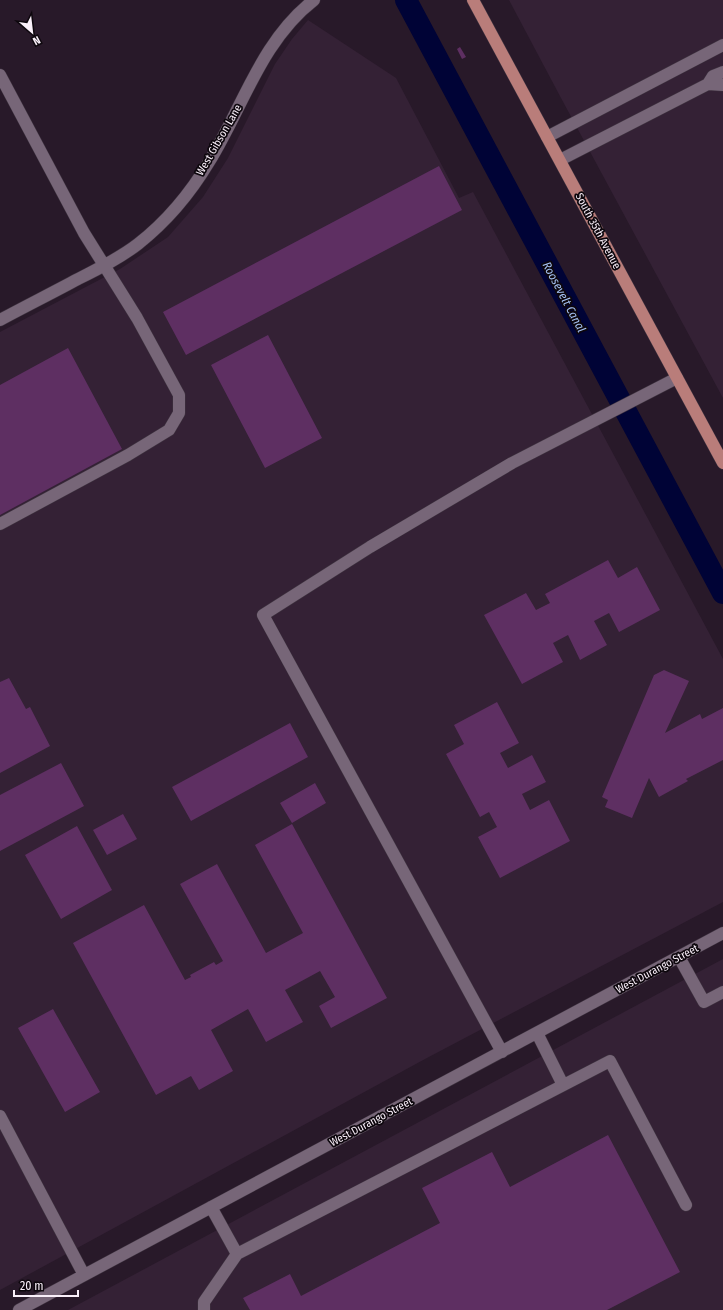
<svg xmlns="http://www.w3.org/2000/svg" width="723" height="1310" viewBox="0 0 723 1310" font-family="'Fira Sans Condensed',sans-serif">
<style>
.built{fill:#342135}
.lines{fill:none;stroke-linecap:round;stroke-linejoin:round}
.canal{stroke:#000336;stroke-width:22}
.building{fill:#5e2f62}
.minor-casing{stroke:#3f3440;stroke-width:13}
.major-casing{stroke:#3f3440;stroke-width:13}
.minor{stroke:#776678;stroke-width:12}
.major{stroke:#b97d7a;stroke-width:12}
.labels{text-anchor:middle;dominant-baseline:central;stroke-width:3.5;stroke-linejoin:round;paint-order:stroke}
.street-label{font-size:11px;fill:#faf0fa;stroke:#0d070d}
.water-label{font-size:12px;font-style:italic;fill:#a5c2f4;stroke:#0d070d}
</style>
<rect width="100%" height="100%" fill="#281929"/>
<!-- built -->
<path class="built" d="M509,0H723V398L561,98Z
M308,20L396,78L459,198L473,192L723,659V902L425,1059L0,1290V332L120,269L168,237L203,197L228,158L275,64L292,39Z
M723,959V1310H68Z"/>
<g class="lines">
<!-- canal -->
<path class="canal" d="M406,0L723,593"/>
</g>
<!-- building -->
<path class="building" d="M460,47L466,57L462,59L457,49Z
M439,166L462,210L186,355L163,312Z
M268,335L322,438L265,468L211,365Z
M68,348L122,449L0,515V385Z
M608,560L618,578L637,567L660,610L619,632L609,613L594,621L607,645L580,660L568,635L553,643L563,662L522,684L484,615L526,593L536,610L550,603L545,594Z
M664,670L689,681L665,733L700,714L702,719L723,708V760L686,779L688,781L659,797L649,778L632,818L605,807L608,800L602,797L654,675Z
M9,678L26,709L30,707L50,746L0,773V682Z
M497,702L519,743L500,753L508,768L532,755L546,782L522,794L530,810L549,800L570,841L500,878L478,837L497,827L489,812L480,817L446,754L464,744L454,725Z
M290,723L308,757L191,821L172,787Z
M61,763L84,806L0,851V795Z
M315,783L326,803L292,823L280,803Z
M123,814L137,839L107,855L93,830Z
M292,824L387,998L331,1028L319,1006L335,997L320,971L285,990L303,1022L266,1042L248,1009L211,1030L233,1071L199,1090L191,1076L156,1095L73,943L144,905L185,980L191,977L190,975L214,962L216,965L223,961L180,884L217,864L266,953L303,933L255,845Z
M77,826L112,890L61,919L25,855Z
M53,1009L100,1092L65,1112L18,1028Z
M608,1135L680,1272L607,1310H250L243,1298L290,1274L301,1296L440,1223L422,1188L492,1152L510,1187Z"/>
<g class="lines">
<defs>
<path id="minor" d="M0,75L84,233L137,318L179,395V413L169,430L128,455L0,524
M708,84L723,85
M547,137L723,45
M560,160L708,84L713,76L723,72
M0,320C26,306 52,293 78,279C98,269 120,258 138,244C166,222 191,192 209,162C243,107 261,41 314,0
M679,957L704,1002L723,992
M537,1033L563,1085
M502,1052L263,615L370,547L512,463L677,378
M0,1116L84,1275
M211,1207L237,1254
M19,1310L723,933
M204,1310V1302L237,1254L610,1061L686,1205"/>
<path id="major" d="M473,0L723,463"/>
</defs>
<!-- minor casing -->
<use href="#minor" class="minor-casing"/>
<!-- major casing -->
<use href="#major" class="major-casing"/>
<!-- minor -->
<use href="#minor" class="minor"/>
<!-- major -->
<use href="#major" class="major"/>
</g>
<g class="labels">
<!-- street labels -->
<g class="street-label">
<text transform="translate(219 140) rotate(-60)">West Gibson Lane</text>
<text transform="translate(598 231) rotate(62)">South 35th Avenue</text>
<text transform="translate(657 969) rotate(-28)">West Durango Street</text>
<text transform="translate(371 1122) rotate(-28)">West Durango Street</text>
</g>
<!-- water labels -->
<g class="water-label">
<text transform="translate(564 297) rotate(62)">Roosevelt Canal</text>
</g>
</g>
<!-- north arrow -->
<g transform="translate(32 32) rotate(152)" stroke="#0d070d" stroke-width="3" paint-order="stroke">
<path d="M0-3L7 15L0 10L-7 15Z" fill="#faf0fa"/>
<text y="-6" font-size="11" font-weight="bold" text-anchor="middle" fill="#faf0fa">N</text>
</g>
<!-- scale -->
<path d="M14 1290v6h64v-6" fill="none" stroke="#faf0fa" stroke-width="2"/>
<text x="20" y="1290" font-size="12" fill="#faf0fa" stroke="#0d070d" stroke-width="3" paint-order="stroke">20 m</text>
</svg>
